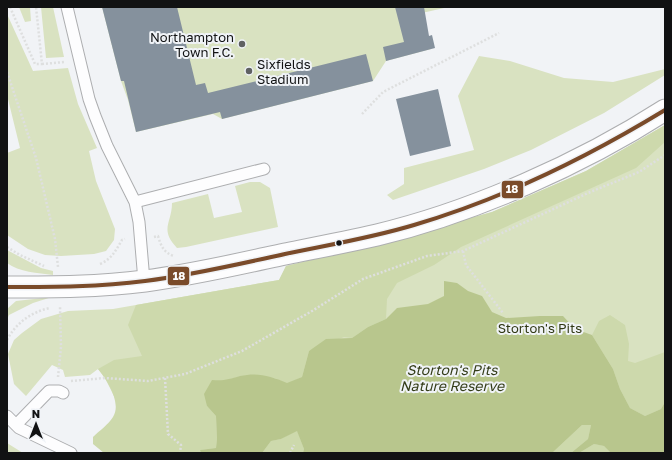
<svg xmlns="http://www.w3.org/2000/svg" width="672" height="460" viewBox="0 0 672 460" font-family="'Golos Text',sans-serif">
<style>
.green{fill:#d9e2c1}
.forest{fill:#cdd9ac}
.water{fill:#b8c68d}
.building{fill:#85919d}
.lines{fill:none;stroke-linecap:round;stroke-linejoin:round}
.service-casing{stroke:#adaeb0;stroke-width:13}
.minor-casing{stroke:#adaeb0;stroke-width:23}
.path{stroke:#dedfdf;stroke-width:2.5;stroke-dasharray:2 2;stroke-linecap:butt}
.service{stroke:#fdfdfe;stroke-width:11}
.minor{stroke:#fdfdfe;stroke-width:21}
.bus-1-casing{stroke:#f0f3f7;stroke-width:7}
.bus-1{stroke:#7a4b2a;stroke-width:4}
.poi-dot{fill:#5f6162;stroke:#f0f3f7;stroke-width:1.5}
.bus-dot{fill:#111213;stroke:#f0f3f7;stroke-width:1.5}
.labels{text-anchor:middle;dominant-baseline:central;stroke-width:4;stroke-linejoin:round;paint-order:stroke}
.poi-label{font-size:13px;fill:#111213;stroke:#f0f3f7;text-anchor:end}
.park-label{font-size:13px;fill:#303814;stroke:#f0f3f7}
.water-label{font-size:14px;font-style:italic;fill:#343d19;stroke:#f0f3f7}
.line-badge{stroke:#f0f3f7;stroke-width:1.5}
.badge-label{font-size:11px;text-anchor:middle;font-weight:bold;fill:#fff}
</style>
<rect width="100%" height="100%" fill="#f1f3f6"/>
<!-- green -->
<path class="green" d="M19,7H30L31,21L25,22Z
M41,7H53L64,57L46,58Z
M102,7H444V8L422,13L431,49L386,61L373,81L222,119L213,114L136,132L128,100L121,81Z
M7,14L33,71L68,68L78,104L97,148L89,151L96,181L115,229L114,240L106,251L94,254L61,256L45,255L28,249L7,235V153L20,148L7,95Z
M479,56L510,61L564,78L613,82L665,69V75L604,113L531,150L484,169L393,200L387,195L404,184V168L474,150L458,96Z
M665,125V453H142L105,378L98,369L90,375L65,377L63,370L52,365L26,396L14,384L8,354L14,340L22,333L41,319L68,311L113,309L279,280L286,266L378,244L492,212L586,171Z
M250,182H260L270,188L278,227L186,247L177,248C159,229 172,223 172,203L208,194L214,218L242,212L235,186Z
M7,250L41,268L53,271V275C38,273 19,272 7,263Z
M52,297L33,303L9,315L7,319V309L16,301Z
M7,443L23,453H7Z"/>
<!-- forest -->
<path class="forest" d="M665,125V142L636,168L461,247L434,265L397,283L387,299L386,319L368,327L352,338L344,337L309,351L302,377L287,384L275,378L241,376L224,381L207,406L216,416L217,439L216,448L200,450L201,453H104L93,444V437C99,431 109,424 113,417C122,403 107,380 98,369L114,360L142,356L128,325L136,305L279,280L286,266L378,244L492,212L586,171Z
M610,315L625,325L629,344L628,361L635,363L665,352V402L661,409L645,416L630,408L620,389L613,369L592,335L599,321Z
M582,425H591L588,439L571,453H552Z
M297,430L304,449L303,453H262L271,441L281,439Z
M594,444L604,446L611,453H579Z"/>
<!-- water -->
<path class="water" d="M444,281L457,283L468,291L482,296L492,312L506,318L540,316H563L575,329L592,335L613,369L620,389L630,408L645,416L661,409L665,402V453H611L604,446L594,444L579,453H571L588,439L591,425H582L552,453H303L304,449L297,431L281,439L271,441L262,453H201L200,450L216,448L217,439L216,416L207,406L204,394L212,380C225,381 229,379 240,376C258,372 271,376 287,383L302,377L309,351L326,339L352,338L368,327L386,319L397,308L428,304L444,296Z"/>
<!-- building -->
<path class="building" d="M102,7H177L196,85L205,83L208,93L366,54L373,81L222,119L220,112L136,132L124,81H121Z
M395,7H424L429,36L432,35L435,48L386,61L383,47L404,42Z
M438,89L451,146L410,156L396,99Z"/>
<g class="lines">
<defs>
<path id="service" d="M67,7L89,99L95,116L107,146L135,202L139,222L144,281
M135,202L264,169
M7,416L19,428L71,453
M16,425L49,391H59L63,393"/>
<path id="minor" d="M7,287C53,287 99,287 145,281C192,275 239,264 285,254C315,248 346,242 377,235C473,212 581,164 665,110"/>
</defs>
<!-- service casing -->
<use href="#service" class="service-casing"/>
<!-- minor casing -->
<use href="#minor" class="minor-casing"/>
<!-- path -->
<path class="path" d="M10,7L35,64H42L36,7
M42,64L65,62
M7,72L36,158L55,239L58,267
M362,114L383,92L499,33
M154,237L158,236C161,246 164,253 174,256
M7,247L20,255L44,266
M463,251L466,265L503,313
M100,264C112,259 116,250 122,240L125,239
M7,340C16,323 31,312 50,308
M58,377L61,347L60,306
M165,378L168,434L181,445L180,453
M71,381L105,378L148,381L185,374L242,351L312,311L363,279L427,256L463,251L588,193L639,172L665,155
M290,453L294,445"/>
<!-- service -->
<use href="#service" class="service"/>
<!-- minor -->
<use href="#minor" class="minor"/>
<defs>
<path id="bus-1" d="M7,287C53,287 100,287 145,281C193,275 239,264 285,254C328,245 371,238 414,225C503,199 586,158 665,110"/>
</defs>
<!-- bus-1 casing -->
<use href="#bus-1" class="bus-1-casing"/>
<!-- bus-1 -->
<use href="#bus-1" class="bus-1"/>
</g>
<!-- markers -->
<g class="poi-dot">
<circle cx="242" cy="44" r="4"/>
<circle cx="249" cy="71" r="4"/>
</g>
<circle class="bus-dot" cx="339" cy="243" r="3.5"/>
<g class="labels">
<!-- poi labels -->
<g class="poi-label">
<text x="234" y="37">Northampton<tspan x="234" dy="15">Town F.C.</tspan></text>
<text x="257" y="64" text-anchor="start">Sixfields<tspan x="257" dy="15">Stadium</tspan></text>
</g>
<!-- park labels -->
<g class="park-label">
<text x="540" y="328">Storton's Pits</text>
</g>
<!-- water labels -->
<g class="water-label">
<text x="452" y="369">Storton's Pits<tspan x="452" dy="16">Nature Reserve</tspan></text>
</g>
</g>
<g class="line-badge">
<rect x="501" y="180" width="23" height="19" rx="4" fill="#7a4b2a"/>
<rect x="167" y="266" width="23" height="20" rx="4" fill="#7a4b2a"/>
</g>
<g class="badge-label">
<text x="512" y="193">18</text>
<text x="179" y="280">18</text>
</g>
<!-- border -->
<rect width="672" height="460" fill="none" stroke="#111213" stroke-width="16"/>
<!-- north arrow -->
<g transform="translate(36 424)" stroke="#f0f3f7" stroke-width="3" paint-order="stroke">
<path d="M0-3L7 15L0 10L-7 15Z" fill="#111213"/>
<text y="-6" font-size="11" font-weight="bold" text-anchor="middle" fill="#111213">N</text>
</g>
</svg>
